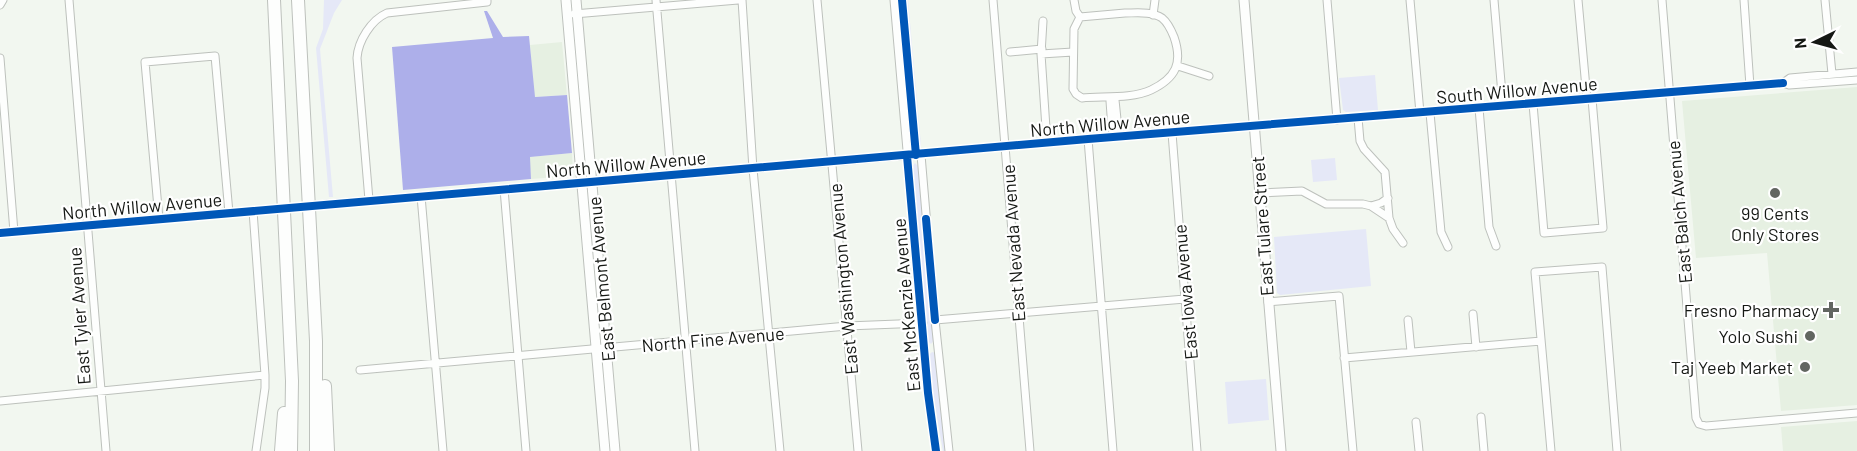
<svg xmlns="http://www.w3.org/2000/svg" width="1857" height="451" viewBox="0 0 1857 451" font-family="Barlow,sans-serif">
<style>
.built{fill:#e6f0e2}
.green{fill:#e5e8f7}
.water{fill:#adafea}
.lines{fill:none;stroke-linecap:round;stroke-linejoin:round}
.minor-casing{stroke:#bdc1bc;stroke-width:9}
.secondary-casing{stroke:#bdc1bc;stroke-width:11}
.motorway-casing{stroke:#bdc1bc;stroke-width:14}
.minor{stroke:#fdfefd;stroke-width:7}
.secondary{stroke:#fdfefd;stroke-width:9}
.motorway{stroke:#fdfefd;stroke-width:12}
.minor-bridge-casing{stroke:#bdc1bc;stroke-width:9;stroke-linecap:butt}
.minor-bridge{stroke:#fdfefd;stroke-width:7}
.cycleway-casing{stroke:#fff;stroke-width:11}
.cycleway{stroke:#0057b8;stroke-width:8}
.poi-dot{fill:#626661;stroke:#fff;stroke-width:2}
.labels{text-anchor:middle;dominant-baseline:central;stroke-width:4.5;stroke-linejoin:round;paint-order:stroke}
.street-label{font-size:18px;fill:#151814;stroke:#fff}
.poi-label{font-size:18px;fill:#151814;stroke:#fff;text-anchor:end}
</style>
<rect width="100%" height="100%" fill="#f2f7f0"/>
<!-- built -->
<path class="built" d="M562,42L567,95L534,97L530,45Z
M1857,87V405L1781,411L1767,253L1696,258L1682,101Z
M572,153L573,172L570,176L531,179L529,157Z
M1857,421V451H1783L1781,427Z"/>
<!-- green -->
<path class="green" d="M324,0H342L334,13L320,49L333,197H329L316,48L323,29Z
M897,0H908L921,145L920,148L913,151L910,148Z
M1375,75L1378,110L1346,112L1343,110L1339,78Z
M1335,158L1337,180L1313,182L1311,160Z
M915,163L918,166L935,339L931,344L927,340L912,167Z
M1366,229L1371,286L1280,295L1277,293L1274,237Z
M932,352L936,353L946,451H943L931,384L928,356Z
M1266,379L1269,420L1228,424L1225,382Z"/>
<!-- water -->
<path class="water" d="M484,11H487L503,37L529,36L535,97L567,95L572,153L530,157L531,179L403,190L392,47L493,38Z"/>
<g class="lines">
<defs>
<path id="minor" d="M69,0L106,451
M656,0L695,451
M742,0L753,169L780,451
M817,0L858,451
M894,0L928,393L936,451
M993,0L1030,451
M1074,0L1076,11L1080,17
M1327,0L1337,120
M1410,0L1420,113
M1494,0L1503,106
M1578,0L1587,99
M1662,0L1696,418L1699,424L1706,426L1857,413
M1744,0L1750,86
M1825,0L1832,74
M0,5L3,0
M1125,13C1136,13 1152,11 1162,18C1167,22 1172,32 1174,37C1183,63 1176,78 1151,90C1132,99 1103,96 1082,98L1076,94L1073,89L1074,29L1080,17Z
M574,14L738,0
M1153,15L1155,0
M1010,52L1042,49
M1041,54L1043,21
M0,58L14,232
M1178,66L1209,76
M1857,72L1790,78L1783,83L1789,85L1857,80
M1112,97L1110,101L1112,129L1115,137
M1112,97L1115,100L1118,129L1115,133
M1533,104L1544,233L1603,228L1592,99
M1479,108L1489,227L1496,246
M1430,113L1441,232L1448,247
M1358,118L1360,141L1364,149L1385,172L1389,218L1393,229L1403,243
M1172,133L1197,451
M1088,139L1113,451
M1047,143L1041,54L1073,52
M921,155L935,320L949,451
M504,189L526,451
M1260,193L1302,191L1326,204H1363L1371,206
M421,196L443,451
M1388,198L1381,203L1371,206L1389,218
M369,200L357,58C358,41 371,20 387,13L487,2V0
M328,204L832,162L1088,139L1783,83
M253,211L265,375V388L256,451
M159,219L145,62L215,56L229,213
M0,233L268,210
M1268,302L1339,296L1353,451
M1473,314L1476,347
M935,320L1185,299
M1408,320L1411,352
M1344,358L1541,341
M360,370L847,326L923,323
M0,401L265,375
M1481,417L1484,451
M1416,422L1419,451
M1551,451L1535,272L1602,267L1617,451"/>
<path id="secondary" d="M566,0L605,451
M576,0L615,451
M1244,0L1281,451"/>
<path id="motorway" d="M274,0L292,381L291,451
M298,0L316,341V451
M325,386L328,451
M281,451L284,413"/>
</defs>
<!-- minor casing -->
<use href="#minor" class="minor-casing"/>
<!-- secondary casing -->
<use href="#secondary" class="secondary-casing"/>
<!-- motorway casing -->
<use href="#motorway" class="motorway-casing"/>
<!-- minor -->
<use href="#minor" class="minor"/>
<!-- secondary -->
<use href="#secondary" class="secondary"/>
<!-- motorway -->
<use href="#motorway" class="motorway"/>
<defs>
<path id="minor-bridge" d="M268,210L328,204"/>
</defs>
<!-- minor-bridge casing -->
<use href="#minor-bridge" class="minor-bridge-casing"/>
<!-- minor-bridge -->
<use href="#minor-bridge" class="minor-bridge"/>
<defs>
<path id="cycleway" d="M902,0L916,155
M907,156L928,393L936,451
M926,219L935,320
M0,233L1088,139L1783,83"/>
</defs>
<!-- cycleway casing -->
<use href="#cycleway" class="cycleway-casing"/>
<!-- cycleway -->
<use href="#cycleway" class="cycleway"/>
</g>
<!-- markers -->
<g class="poi-dot">
<circle cx="1775" cy="193" r="6"/>
<path d="M1828 301h6v6h6v6h-6v6h-6v-6h-6v-6h6z"/>
<circle cx="1810" cy="336" r="6"/>
<circle cx="1805" cy="367" r="6"/>
</g>
<g class="labels">
<!-- street labels -->
<g class="street-label">
<text transform="translate(1517 90) rotate(-5)">South Willow Avenue</text>
<text transform="translate(1110 123) rotate(-5)">North Willow Avenue</text>
<text transform="translate(626 164) rotate(-5)">North Willow Avenue</text>
<text transform="translate(142 206) rotate(-5)">North Willow Avenue</text>
<text transform="translate(1679 212) rotate(-95)">East Balch Avenue</text>
<text transform="translate(1262 226) rotate(-94)">East Tulare Street</text>
<text transform="translate(1013 243) rotate(-94)">East Nevada Avenue</text>
<text transform="translate(601 279) rotate(-95)">East Belmont Avenue</text>
<text transform="translate(843 279) rotate(-95)">East Washington Avenue</text>
<text transform="translate(1185 292) rotate(-95)">East Iowa Avenue</text>
<text transform="translate(906 305) rotate(-95)">East McKenzie Avenue</text>
<text transform="translate(79 316) rotate(-94)">East Tyler Avenue</text>
<text transform="translate(713 339) rotate(-5)">North Fine Avenue</text>
</g>
<!-- poi labels -->
<g class="poi-label">
<text x="1775" y="213" text-anchor="middle">99 Cents<tspan x="1775" dy="21">Only Stores</tspan></text>
<text x="1819" y="310">Fresno Pharmacy</text>
<text x="1798" y="336">Yolo Sushi</text>
<text x="1793" y="367">Taj Yeeb Market</text>
</g>
</g>
<!-- north arrow -->
<g transform="translate(1815 42) rotate(265)" stroke="#ffffff" stroke-width="4.5" paint-order="stroke">
<path d="M0-4.5L10 22L0 15L-10 22Z" fill="#151814"/>
<text y="-9" font-size="16" font-weight="bold" text-anchor="middle" fill="#151814">N</text>
</g>
</svg>
